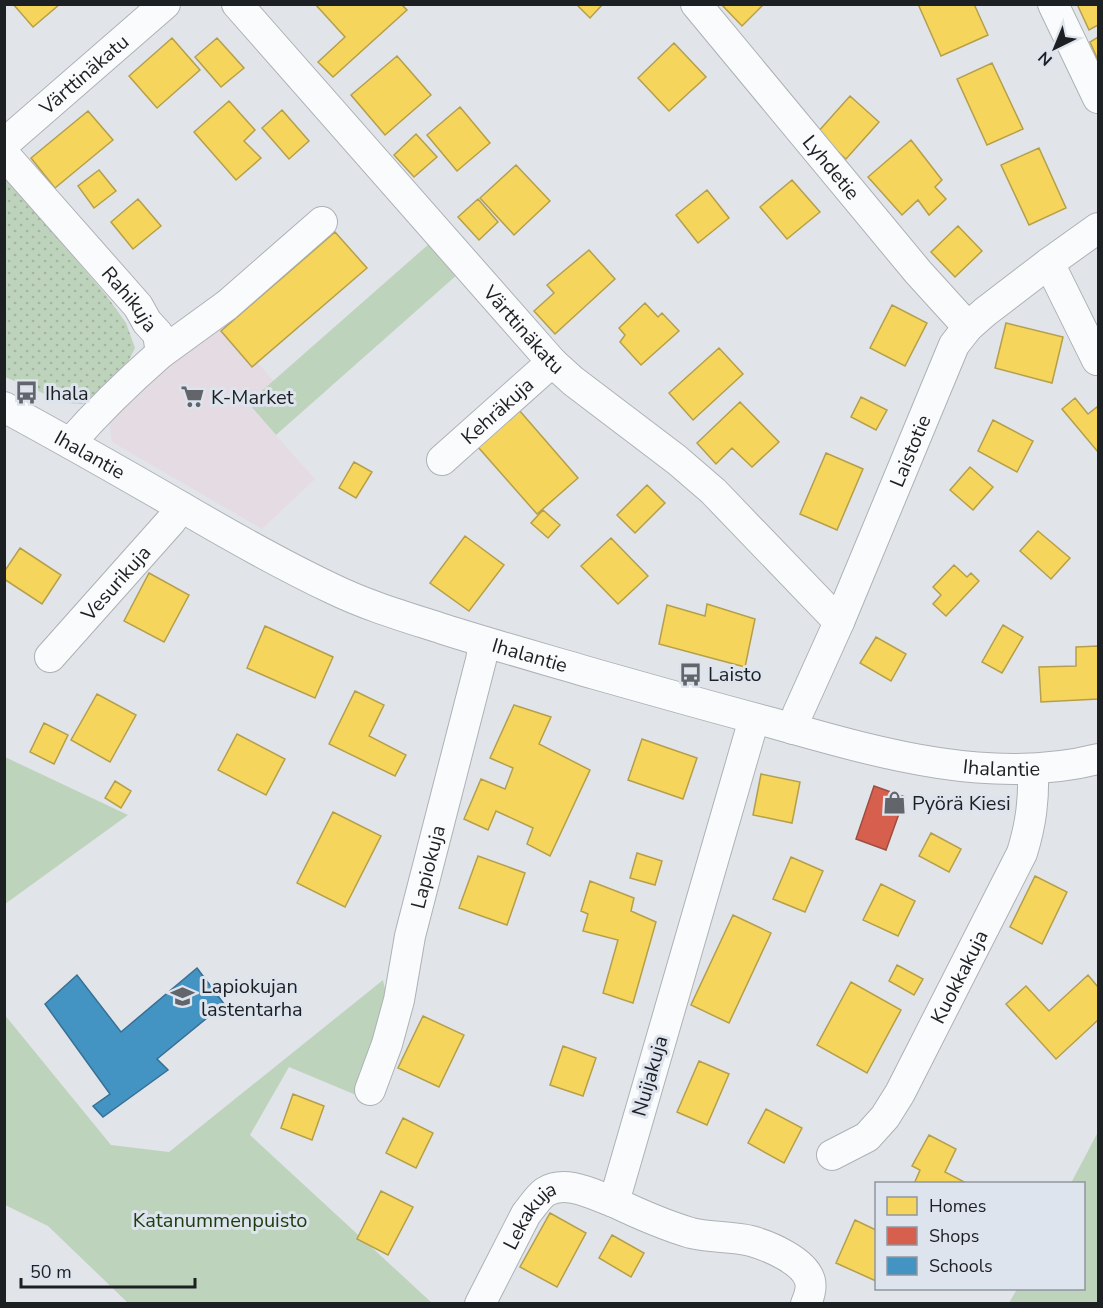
<svg xmlns="http://www.w3.org/2000/svg" width="1103" height="1308" viewBox="0 0 1103 1308" font-family="'Nunito Sans',sans-serif">
<style>
.commercial{fill:#e5dbe3}
.grass{fill:url(#grass-dots)}
.green{fill:#bed3bc}
.homes{fill:#f6d55c;stroke:#b59f4b;stroke-width:1.5}
.shops{fill:#d6604d;stroke:#9e4d40;stroke-width:1.5}
.schools{fill:#4393c3;stroke:#387093;stroke-width:1.5}
.lines{fill:none;stroke-linecap:round;stroke-linejoin:round}
.minor-casing{stroke:#aeb1b5;stroke-width:32}
.minor{stroke:#fafbfc;stroke-width:30}
.labels{text-anchor:middle;dominant-baseline:central;stroke-width:6;stroke-linejoin:round;paint-order:stroke}
.street-label{font-size:20px;fill:#1d2023;stroke:#dde4ee}
.poi-label{font-size:20px;fill:#1d2023;stroke:#dde4ee;text-anchor:start}
.park-label{font-size:20px;fill:#1c3d0d;stroke:#dde4ee}
</style>
<defs>
<pattern id="grass-dots" width="8" height="8" patternUnits="userSpaceOnUse" patternTransform="scale(1.5)"><rect width="8" height="8" fill="#bed3bc"/><path d="M2 2h.1M6 6h.1" fill="none" stroke="#a3b5a1" stroke-width="1.8" stroke-linecap="round"/></pattern>
</defs>
<rect width="100%" height="100%" fill="#e1e5ea"/>
<!-- commercial -->
<path class="commercial" d="M213,313L274,381L248,404L315,479L262,529L112,442L109,421Z"/>
<!-- grass -->
<path class="grass" d="M4,175L106,295L126,323L135,348L128,362L108,389L83,404L66,403L5,377Z"/>
<!-- green -->
<path class="green" d="M430,243L458,274L276,435L248,403Z
M5,757L128,815L5,904Z
M383,980L386,994L356,1095L289,1067L250,1135L432,1303H128L48,1226L5,1205L4,1014L111,1145L169,1152Z
M1098,1132V1303H1009L1017,1289L1084,1288V1184L1071,1183Z"/>
<!-- homes -->
<path class="homes" d="M13,4H60L33,27Z
M315,4H401L407,10L333,77L318,62L345,37Z
M576,4H603L590,18Z
M723,4H764L742,26L722,5Z
M918,4H974L988,35L941,56Z
M1077,4H1098V25L1089,30Z
M1098,37V60L1090,42Z
M172,38L200,70L157,108L129,76Z
M217,38L244,68L221,87L195,57Z
M674,43L706,77L669,111L638,78Z
M397,56L431,95L385,135L351,95Z
M992,63L1023,129L987,145L957,79Z
M850,96L879,122L846,159L817,133Z
M229,101L255,130L244,141L261,158L236,180L194,132Z
M460,107L490,143L457,171L427,135Z
M282,110L309,141L289,159L262,128Z
M88,111L113,140L55,188L31,158Z
M416,134L437,157L414,177L394,155Z
M911,140L942,180L935,187L946,199L929,215L918,200L902,215L868,177Z
M1039,148L1066,208L1029,225L1001,165Z
M516,165L550,201L514,235L480,198Z
M99,170L116,191L94,208L78,186Z
M792,180L820,212L787,239L760,207Z
M707,190L729,218L698,243L676,215Z
M138,199L161,226L133,249L111,222Z
M478,199L498,222L479,240L458,217Z
M958,226L982,251L955,277L931,252Z
M335,232L367,268L252,367L221,331Z
M589,250L615,279L555,334L534,311L554,293L547,285Z
M645,303L658,317L662,313L679,331L641,365L620,342L625,335L619,328Z
M892,305L927,323L905,366L870,348Z
M1006,323L1063,337L1052,383L995,368Z
M719,348L743,374L693,420L669,393Z
M861,397L887,410L876,430L851,417Z
M1075,398L1088,414L1097,407L1098,409V452L1062,409Z
M740,402L779,442L752,467L732,448L716,464L697,443Z
M519,410L578,478L537,514L478,447Z
M993,420L1033,441L1017,472L978,451Z
M826,453L863,469L837,530L800,514Z
M354,462L372,472L356,498L339,488Z
M970,467L993,487L973,510L950,490Z
M647,485L665,503L635,533L617,515Z
M543,510L560,525L548,538L531,523Z
M1038,531L1070,558L1051,579L1020,551Z
M465,536L504,565L469,611L430,583Z
M611,538L648,576L618,604L581,566Z
M20,548L61,575L42,604L4,579V572Z
M954,565L967,577L971,573L979,581L946,616L933,604L941,595L933,587Z
M149,573L189,595L164,642L124,621Z
M707,604L755,619L745,667L659,644L667,605L705,616Z
M1003,625L1023,637L1002,673L982,662Z
M265,626L333,657L315,698L247,668Z
M876,637L906,654L891,681L860,663Z
M1098,646V699L1041,702L1039,667L1076,666V647Z
M355,691L384,705L369,736L406,755L395,776L329,744Z
M97,694L136,715L110,762L71,740Z
M514,705L551,717L539,744L590,770L550,856L527,844L533,828L496,811L488,830L464,819L481,779L505,789L513,768L490,758Z
M44,723L68,735L54,764L30,752Z
M237,734L285,759L266,795L218,770Z
M642,739L697,758L683,799L628,780Z
M761,774L800,782L792,823L753,815Z
M115,781L131,791L121,808L105,798Z
M333,812L381,836L345,907L297,883Z
M931,833L961,849L949,872L919,856Z
M637,853L662,861L655,885L630,878Z
M478,856L525,873L507,925L459,908Z
M791,857L823,871L805,912L773,899Z
M1035,876L1067,892L1042,944L1010,927Z
M590,881L634,898L631,911L656,922L633,1003L603,993L618,940L583,931L588,914L581,911Z
M881,884L915,901L898,936L863,920Z
M733,915L771,933L729,1023L691,1005Z
M897,965L923,979L914,995L889,981Z
M1088,975L1098,987V1020L1056,1059L1006,1004L1026,986L1049,1011Z
M851,982L901,1010L867,1073L817,1045Z
M423,1016L464,1035L439,1087L398,1068Z
M563,1046L596,1058L583,1096L550,1085Z
M699,1061L729,1074L707,1125L677,1112Z
M293,1094L324,1106L312,1140L281,1128Z
M766,1109L802,1128L784,1163L748,1143Z
M403,1118L433,1133L416,1168L386,1153Z
M929,1135L956,1149L945,1172L968,1184H914L920,1170L912,1166Z
M381,1191L413,1207L388,1255L357,1239Z
M550,1213L586,1233L557,1287L520,1267Z
M855,1220L876,1230V1281L836,1263Z
M612,1235L644,1253L631,1277L599,1258Z"/>
<!-- shops -->
<path class="shops" d="M874,786L905,797L886,850L856,839Z"/>
<!-- schools -->
<path class="schools" d="M197,968L224,1004L157,1059L168,1070L103,1117L93,1106L110,1094L45,1004L77,975L121,1032Z"/>
<g class="lines">
<defs>
<g id="minor">
<path id="s1" d="M237,4L552,362L573,381L677,460L713,491L839,622"/>
<path id="s2" d="M696,4L918,272L968,327"/>
<path d="M1053,4L1098,98"/>
<path id="s3" d="M4,144L165,4"/>
<path id="s4" d="M4,154L138,306L147,322L158,334L161,353C129,381 98,411 70,443"/>
<path d="M1049,263L1097,360"/>
<path d="M161,353L227,305L322,222"/>
<path id="s5" d="M4,407C63,439 121,472 178,505C229,535 280,564 333,589C368,606 406,617 443,629C493,645 544,659 595,674C655,691 715,708 776,724C879,753 991,786 1098,759"/>
<path id="s6" d="M442,460L552,362"/>
<path id="s7" d="M50,657L171,521L181,507"/>
<path d="M754,719L614,1202C639,1214 664,1225 691,1233C711,1238 732,1236 751,1241C769,1246 805,1261 810,1281C812,1289 809,1297 806,1304"/>
<path id="s8" d="M793,729L798,713L839,622L954,345L968,327L985,312L1049,263L1098,228"/>
<path id="s9" d="M370,1090L387,1044L399,1000L410,936L481,660L484,642"/>
<path id="s10" d="M832,1155L867,1137L885,1117L900,1093L1022,853C1031,824 1034,800 1033,769"/>
<path id="s11" d="M480,1304L526,1214C532,1207 538,1197 545,1192C566,1179 594,1195 614,1202"/>
</g>
</defs>
<!-- minor casing -->
<use href="#minor" class="minor-casing"/>
<!-- minor -->
<use href="#minor" class="minor"/>
</g>
<!-- icons -->
<defs>
<symbol id="bus-bare" viewBox="-9 -9 18 18"><path d="M-5-6H5V4H4V6H2V4H-2V6H-4V4H-5ZM-3.5-4V0h7V-4ZM-3.5 1.2v1.5H-2V1.2ZM2 1.2v1.5H3.5V1.2Z" fill="#626569" stroke="#dde4ee" stroke-width="2.5" paint-order="stroke"/></symbol>
<symbol id="supermarket-bare" viewBox="-9 -9 18 18"><path d="M-6-5.5h2.5l.6 2H6L4.5 2H-2.5L-4.4-4H-6ZM-1.5 3.2a1.3 1.3 0 1 0 .1 0ZM3 3.2a1.3 1.3 0 1 0 .1 0Z" fill="#626569" stroke="#dde4ee" stroke-width="2.5" paint-order="stroke"/></symbol>
<symbol id="shop-bare" viewBox="-9 -9 18 18"><path d="M-5-2.5h2.3a2.7 3.5 0 0 1 5.4 0H5L5.5 6h-11ZM-1.5-2.5h3a1.5 2.3 0 0 0-3 0Z" fill="#626569" stroke="#dde4ee" stroke-width="2.5" paint-order="stroke"/></symbol>
<symbol id="school-bare" viewBox="-9 -9 18 18"><path d="M0-5L7-2L0 1L-7-2ZM-4 1L0 2.5L4 1V4Q0 6-4 4Z" fill="#626569" stroke="#dde4ee" stroke-width="2.5" paint-order="stroke"/></symbol>
</defs>
<g fill-rule="evenodd">
<use href="#bus-bare" x="10" y="376" width="33" height="33"/>
<use href="#supermarket-bare" x="176" y="380" width="33" height="33"/>
<use href="#bus-bare" x="674" y="658" width="33" height="33"/>
<use href="#shop-bare" x="878" y="786" width="33" height="33"/>
<use href="#school-bare" x="166" y="980" width="33" height="33"/>
</g>
<g class="labels">
<!-- street labels -->
<g class="street-label">
<text stroke="none"><textPath href="#s3" startOffset="106">Värttinäkatu</textPath></text>
<text stroke="none"><textPath href="#s2" startOffset="212">Lyhdetie</textPath></text>
<text stroke="none"><textPath href="#s4" startOffset="192">Rahikuja</textPath></text>
<text stroke="none"><textPath href="#s1" startOffset="434">Värttinäkatu</textPath></text>
<text stroke="none"><textPath href="#s6" startOffset="74">Kehräkuja</textPath></text>
<text stroke="none"><textPath href="#s8" startOffset="302">Laistotie</textPath></text>
<text stroke="none"><textPath href="#s5" startOffset="98">Ihalantie</textPath></text>
<text stroke="none"><textPath href="#s7" startOffset="99">Vesurikuja</textPath></text>
<text stroke="none"><textPath href="#s5" startOffset="584">Ihalantie</textPath></text>
<text stroke="none"><textPath href="#s5" startOffset="1070">Ihalantie</textPath></text>
<text stroke="none"><textPath href="#s9" startOffset="231">Lapiokuja</textPath></text>
<text stroke="none"><textPath href="#s10" startOffset="225">Kuokkakuja</textPath></text>
<text transform="translate(650 1076) rotate(-74)">Nuijakuja</text>
<text stroke="none"><textPath href="#s11" startOffset="102">Lekakuja</textPath></text>
</g>
<!-- poi labels -->
<g class="poi-label">
<text x="45" y="393">Ihala</text>
<text x="211" y="397">K-Market</text>
<text x="708" y="674">Laisto</text>
<text x="912" y="803">Pyörä Kiesi</text>
<text x="201" y="986">Lapiokujan<tspan x="201" dy="23">lastentarha</tspan></text>
</g>
<!-- park labels -->
<g class="park-label">
<text x="220" y="1220">Katanummenpuisto</text>
</g>
</g>
<!-- border -->
<rect width="1103" height="1308" fill="none" stroke="#1d2023" stroke-width="12"/>
<!-- legend -->
<rect x="875" y="1182" width="210" height="108" fill="#dde4ee" stroke="#90969d" stroke-width="1.5"/>
<rect x="887" y="1197" width="30" height="18" fill="#f6d55c" stroke="#90969d" stroke-width="1.5"/>
<text x="929" y="1212" font-size="18" fill="#1d2023">Homes</text>
<rect x="887" y="1227" width="30" height="18" fill="#d6604d" stroke="#90969d" stroke-width="1.5"/>
<text x="929" y="1242" font-size="18" fill="#1d2023">Shops</text>
<rect x="887" y="1257" width="30" height="18" fill="#4393c3" stroke="#90969d" stroke-width="1.5"/>
<text x="929" y="1272" font-size="18" fill="#1d2023">Schools</text>
<!-- north arrow -->
<g transform="translate(1055 48) rotate(223)" stroke="#dde4ee" stroke-width="4.5" paint-order="stroke">
<path d="M0-4.5L10 22L0 15L-10 22Z" fill="#1d2023"/>
<text y="-9" font-size="16" font-weight="bold" text-anchor="middle" fill="#1d2023">N</text>
</g>
<!-- scale -->
<path d="M21 1278v9h174v-9" fill="none" stroke="#1d2023" stroke-width="3"/>
<text x="30" y="1278" font-size="18" fill="#1d2023" stroke="#dde4ee" stroke-width="4.5" paint-order="stroke">50 m</text>
</svg>
